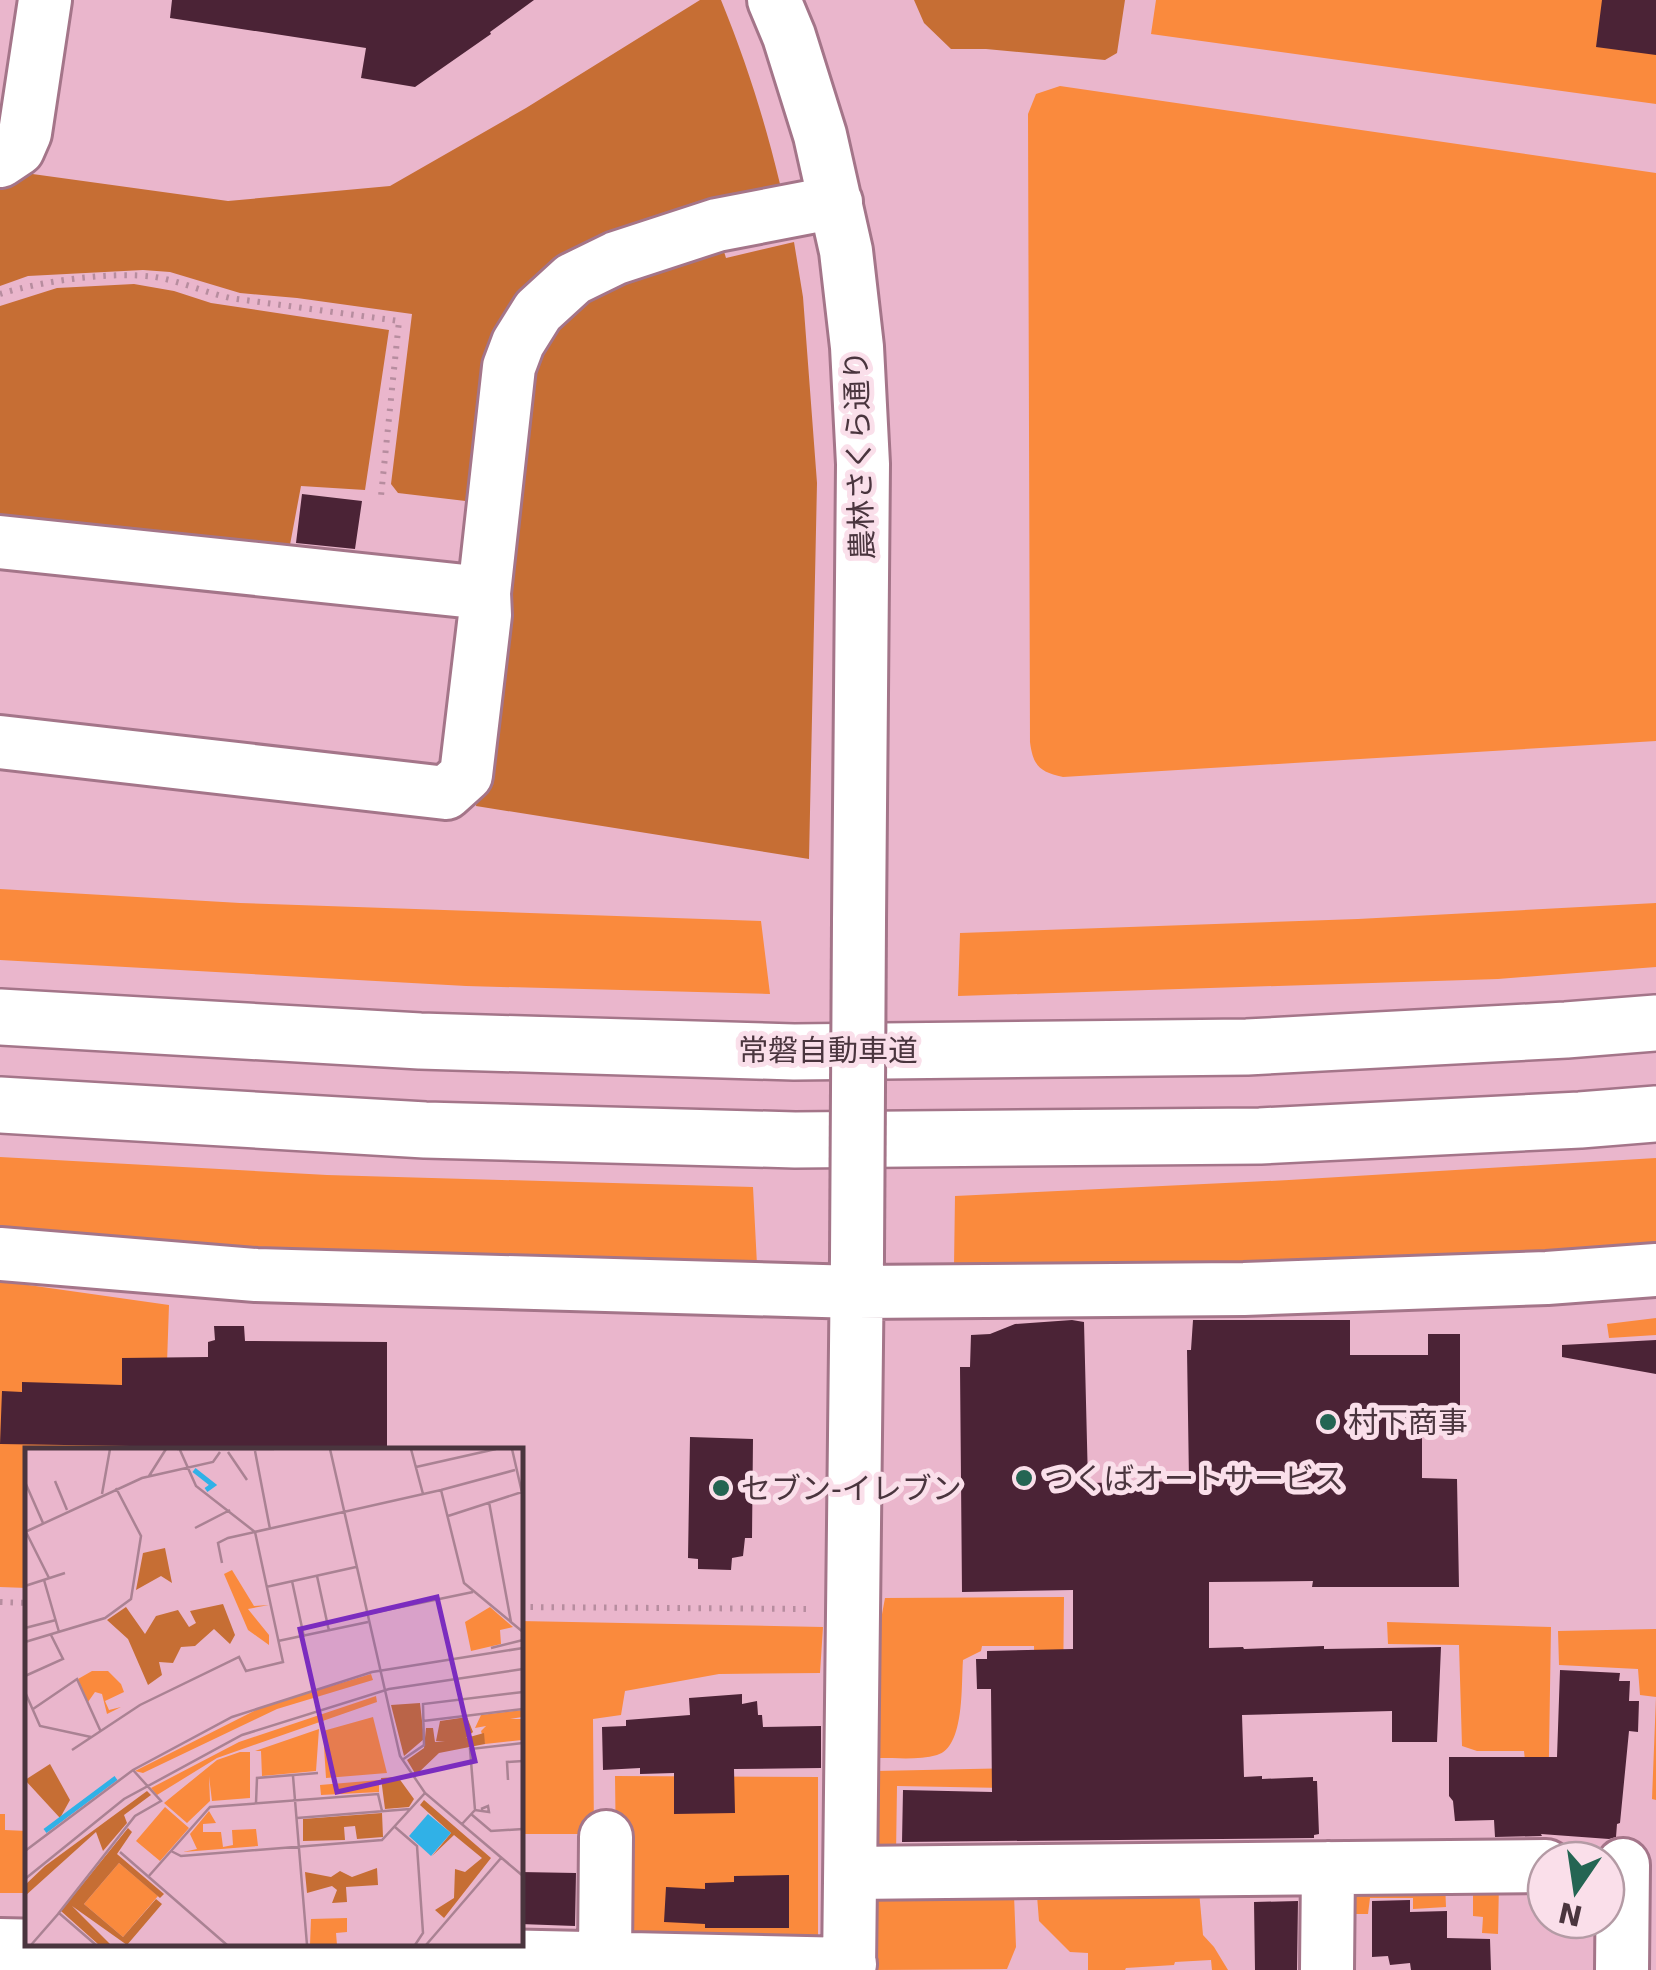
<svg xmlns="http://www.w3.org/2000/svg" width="1656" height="1970" viewBox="0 0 1656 1970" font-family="'DejaVu Sans','Noto Sans JP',sans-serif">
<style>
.green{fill:#fa8a3d}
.forest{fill:#c66e34}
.building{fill:#4b2336}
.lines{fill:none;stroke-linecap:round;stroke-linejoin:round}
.minor-casing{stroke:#a47589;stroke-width:58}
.highway-casing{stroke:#a47589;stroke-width:60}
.path{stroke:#b78d9f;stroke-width:6;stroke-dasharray:2.5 8;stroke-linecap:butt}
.minor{stroke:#fff;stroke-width:52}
.highway{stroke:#fff;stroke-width:55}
.minor-bridge-casing{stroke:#a47589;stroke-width:58;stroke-linecap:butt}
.minor-bridge{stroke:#fff;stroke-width:52}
.poi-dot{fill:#246553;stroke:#fadfea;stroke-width:4}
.labels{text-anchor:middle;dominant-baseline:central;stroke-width:10;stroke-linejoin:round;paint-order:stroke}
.street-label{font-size:30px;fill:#4a353e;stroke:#fadfea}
.poi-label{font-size:30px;fill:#4a353e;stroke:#fadfea;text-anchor:start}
.inset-river{fill:none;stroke:#30b1e7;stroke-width:5}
.inset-road{fill:none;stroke:#aa8293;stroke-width:2.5}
.view{fill:#7b2cbf;fill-opacity:0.15;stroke:#7b2cbf;stroke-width:5}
.inset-edge{fill:none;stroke:#4a353e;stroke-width:5}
</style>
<rect width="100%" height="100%" fill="#eab6cc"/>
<!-- green -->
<path class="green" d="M1156,0H1656V104L1151,34Z
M1060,86L1656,173V741L1063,777C1040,772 1033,766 1030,742L1028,114L1036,94Z
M0,889L240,903L761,921L770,994L466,986L0,960Z
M1656,903V967L1498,979L958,996L960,933L1358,919Z
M0,1157L327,1175L753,1187L757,1265L163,1252L0,1229Z
M1656,1158V1252L1288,1268L954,1266L955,1196L1289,1180Z
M0,1281L169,1305L164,1450H28L27,1588L0,1587Z
M1656,1318V1335L1609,1338L1607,1324Z
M1064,1597L1063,1694L1035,1696L1034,1646H982L981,1651L963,1660C961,1685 965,1747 937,1755C920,1760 898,1758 880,1758V1625L885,1598Z
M520,1621L823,1627L820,1673L719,1674L625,1691L621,1715L593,1719L594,1834H520Z
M1387,1622L1551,1627L1548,1815L1528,1790L1524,1751H1477L1462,1746L1459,1645L1388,1644Z
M1656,1629V1800L1652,1799L1656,1697L1640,1695L1638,1669L1559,1665L1558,1631Z
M1058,1767L1057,1789L897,1786L896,1855H876V1771Z
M615,1776L818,1777V1938L617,1935Z
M0,1814H5V1830L27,1831V1893H0Z
M1473,1881H1499L1498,1934L1482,1933L1483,1917L1473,1916Z
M1445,1882L1446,1907L1413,1909V1898H1370L1368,1914H1351L1349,1885Z
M1199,1891L1203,1935L1214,1947L1228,1970H1212L1211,1960L1175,1962L1174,1965L1126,1968L1125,1970H1088V1953L1070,1952L1039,1921L1037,1896Z
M1014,1895L1016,1947L1007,1969L873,1970L874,1897Z"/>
<!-- forest -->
<path class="forest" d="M700,0H721C746,61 765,121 780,184L715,197L716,211L548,274L474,502L398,493L391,484L412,314L297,298L240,293L170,272L143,270L28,276L0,286V179L18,172L228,201L390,186L526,108Z
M914,0H1125L1117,53L1105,60L986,49H951L924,23Z
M794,242L803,297L817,483L809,859L476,806L504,541L524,383L547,334L612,279L722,245L726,258Z
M134,284L174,291L211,303L389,330L365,490L301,486L289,550L0,519V306L57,288Z"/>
<!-- building -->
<path class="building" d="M172,0H534L490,32L491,34L415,87L361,78L366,48L170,18Z
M1602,0H1656V55L1596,47Z
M302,494L362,501L355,549L296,543Z
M1072,1320L1084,1322L1088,1483L1189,1481L1187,1350H1191L1193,1320H1350V1355H1428V1334H1460V1409H1422V1478L1457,1479L1459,1587H1312L1313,1581L1209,1582V1648L1243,1647L1244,1649L1324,1646V1649L1441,1647L1437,1742H1392V1711L1242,1715L1244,1777L1262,1776V1779L1313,1777V1781H1317L1319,1834L1314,1835V1838L902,1842L903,1790L992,1792L991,1689H977L976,1659H987V1651L1073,1649V1590L962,1592L960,1367H970L971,1335L990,1334L1015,1324Z
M214,1326H244L245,1341L387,1342V1450H148L130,1449V1446L0,1444L2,1391L22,1392V1382L122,1385V1358L208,1357V1342L215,1340Z
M1656,1340V1374L1562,1357V1345Z
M690,1437L753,1439L752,1538H745L743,1556L732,1558L731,1570L698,1569V1559L688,1558Z
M1560,1670L1620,1673L1619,1681H1630L1629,1701H1639L1638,1732L1629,1731L1620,1823L1617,1824L1616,1837L1609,1839L1541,1834L1542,1836L1495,1837L1494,1820L1455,1821L1453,1801L1449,1796V1757H1557Z
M742,1694V1704L757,1701L758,1715H762L763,1727L821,1726V1768L734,1769L735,1813L674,1814V1773L640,1774V1768L603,1770L602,1727L626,1726V1720L690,1715L689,1698Z
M520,1872L576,1873L575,1926L520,1924Z
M789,1875V1928H705V1924L664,1922L666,1887L705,1889V1883L734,1882V1876Z
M1410,1900V1912L1447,1911V1938L1490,1939L1491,1970H1411L1410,1963L1390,1965L1388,1956L1372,1957V1901Z
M1298,1901L1297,1970H1255L1254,1902Z"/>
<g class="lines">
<defs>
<path id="minor" d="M774,0L789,36L820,135L846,251L857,347L863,464L859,922
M0,161L18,149L25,133L45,0
M0,542L484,593
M0,742L446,793L466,775L485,615L484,593L509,367L518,343L538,311L573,279L616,258L717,225L836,202
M0,1254L256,1275L857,1292L1244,1289L1547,1278L1656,1270
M851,1873L1546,1866
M0,1945L850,1964
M605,1959L606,1837
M849,1970L857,1257
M1327,1970L1328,1868
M1622,1970L1623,1865"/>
<path id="highway" d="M0,1017L420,1041L794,1052L1247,1047L1566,1030L1656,1023
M0,1105L425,1130L795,1140L1260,1136L1580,1120L1656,1114"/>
</defs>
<!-- minor casing -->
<use href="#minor" class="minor-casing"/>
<!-- highway casing -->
<use href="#highway" class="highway-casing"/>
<!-- path -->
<path class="path" d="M0,294C42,281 111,271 155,277C180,281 204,292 230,298L399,321L381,496
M0,1602L28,1603
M520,1607L811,1609"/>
<!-- minor -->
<use href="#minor" class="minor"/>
<!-- highway -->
<use href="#highway" class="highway"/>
<defs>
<path id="minor-bridge" d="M857,1257L859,922"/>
</defs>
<!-- minor-bridge casing -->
<use href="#minor-bridge" class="minor-bridge-casing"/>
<!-- minor-bridge -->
<use href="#minor-bridge" class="minor-bridge"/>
</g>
<!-- markers -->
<g class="poi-dot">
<circle cx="1328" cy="1422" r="10"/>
<circle cx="1024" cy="1478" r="10"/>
<circle cx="721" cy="1488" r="10"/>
</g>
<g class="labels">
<!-- street labels -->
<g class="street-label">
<text transform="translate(859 455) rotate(-92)">農林さくら通り</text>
<text x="828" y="1050">常磐自動車道</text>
</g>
<!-- poi labels -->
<g class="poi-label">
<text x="1348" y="1422">村下商事</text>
<text x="1044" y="1478">つくばオートサービス</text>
<text x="741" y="1488">セブン-イレブン</text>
</g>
</g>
<!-- overview -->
<g transform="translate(25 1448)">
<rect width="498" height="498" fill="#eab6cc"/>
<path d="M207,122L229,158L244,157L223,161L244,187V197L223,182L199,126ZM465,159L488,179L475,182L476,196L446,203L440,174ZM67,223H83L96,236L99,244L80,253L84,262L96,259L82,266L77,246L70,244L63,254L53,231ZM346,226L348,232L252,261L118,325L110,323L239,258ZM351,248L352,254L192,310L132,347L126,340L214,294ZM497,262V269L485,271H497V292L460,296L456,283L461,278L450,280L456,267ZM348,269L362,325L301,330L298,283ZM294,281L291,323L237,328L236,303H230ZM215,304H225V350L187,353L184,328L185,353L162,375L139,355L192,312ZM354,332V344L296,347L295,337ZM140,359L164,380L135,413L111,393ZM184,363L191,375L178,376V384H196L198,399L208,397L207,382L231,381L233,398L158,404L172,401L165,386ZM94,415L133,448L98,489L59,456ZM322,470V484L311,485L312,497H285L286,471Z" fill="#fa8a3d"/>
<path d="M140,100L147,135L136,128L111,142L118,105ZM198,156L210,187L205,196L189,181L170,198L156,199L148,215L134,214L137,227L123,237L103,191L82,172L101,159L120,186L131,168L153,162L164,179L171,175L165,163ZM395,255L399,291L379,308L366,257ZM442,269L448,284L441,290L459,285L460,296L414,305L391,327L382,312L399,300L401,280H408L410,294L420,293H411L415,273ZM25,316L45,352L35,370L0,332ZM373,329L389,351L384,359L360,361L356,330ZM122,343L126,347L99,367L102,375L78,403L71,384L0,448V437L20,418ZM399,352L466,410L419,470L410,462L429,450L430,421L440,424L457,410L429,387L407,408L426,385L395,357ZM357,365L358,389L332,391L330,378L319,379L320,392L278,393V371ZM103,380L107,384L92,406L139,446L135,450L94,415L59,456L98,489L131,451L137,456L102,497L47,458L86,497H74L36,463ZM352,420L353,437L321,439L322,454L307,455L312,442L307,438L282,445L280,424L306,429L315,423L327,429Z" fill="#c66e34"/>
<path d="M403,366L426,385L406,408L384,388Z" fill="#30b1e7"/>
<path class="inset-river" d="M169,22L188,37L181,42M20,383L91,330"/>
<path class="inset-road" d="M152,1H249M305,1L375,308L400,345L498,428M386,1L398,46M487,1L498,49M230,3L245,81M203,4L222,32M391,19L471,1M124,28L141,1M30,33L42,62M0,34L18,75M416,42L490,22M77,46L85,1M464,54L486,174M423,68L497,44M170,80L205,62M0,84L117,30L188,14L195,4M1,84L24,130M197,115L193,95L203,90L416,42L439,135L498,184M292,128L304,183M19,132L34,184M267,133L279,189M0,138L40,125M241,139L331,119M342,166L448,144M0,180L31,172M253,193L343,174M0,194L80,170L106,151L116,88L91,40M466,200L498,192M0,228L38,211L26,187M0,244L15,278L66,289M8,261L52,231L76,284M398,273L498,261M47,302L115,257L214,209L221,223L258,214L230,84L171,38L155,2M377,312L399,297L398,256L498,244M268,328L282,497M483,332L482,314L498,313M231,355L232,330L293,325M450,362L445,301L498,295M446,366L466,383L498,381M272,370L385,361M437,376L450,362L464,364L463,358L456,361M370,379L392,398L398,485L390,497M0,403L108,322L207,269L347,224L498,200M146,403L156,408L357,392L400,345M95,404L202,497M123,429L185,359L353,346L357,363M0,431L99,351L217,287L364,241L498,221M33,466L110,368L136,353L108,322M6,497L34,465L71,497M401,497L476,410"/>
<path class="view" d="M412,149L450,313L312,344L275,181Z"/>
<rect width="498" height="498" class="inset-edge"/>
</g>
<!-- north arrow -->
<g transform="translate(1576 1890) rotate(193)"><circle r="48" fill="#fadfea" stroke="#b49ba5" stroke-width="2.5"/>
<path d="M0-8L18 38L0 25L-18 38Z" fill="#246553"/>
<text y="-15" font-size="28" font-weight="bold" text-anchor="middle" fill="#4a353e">N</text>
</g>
</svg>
